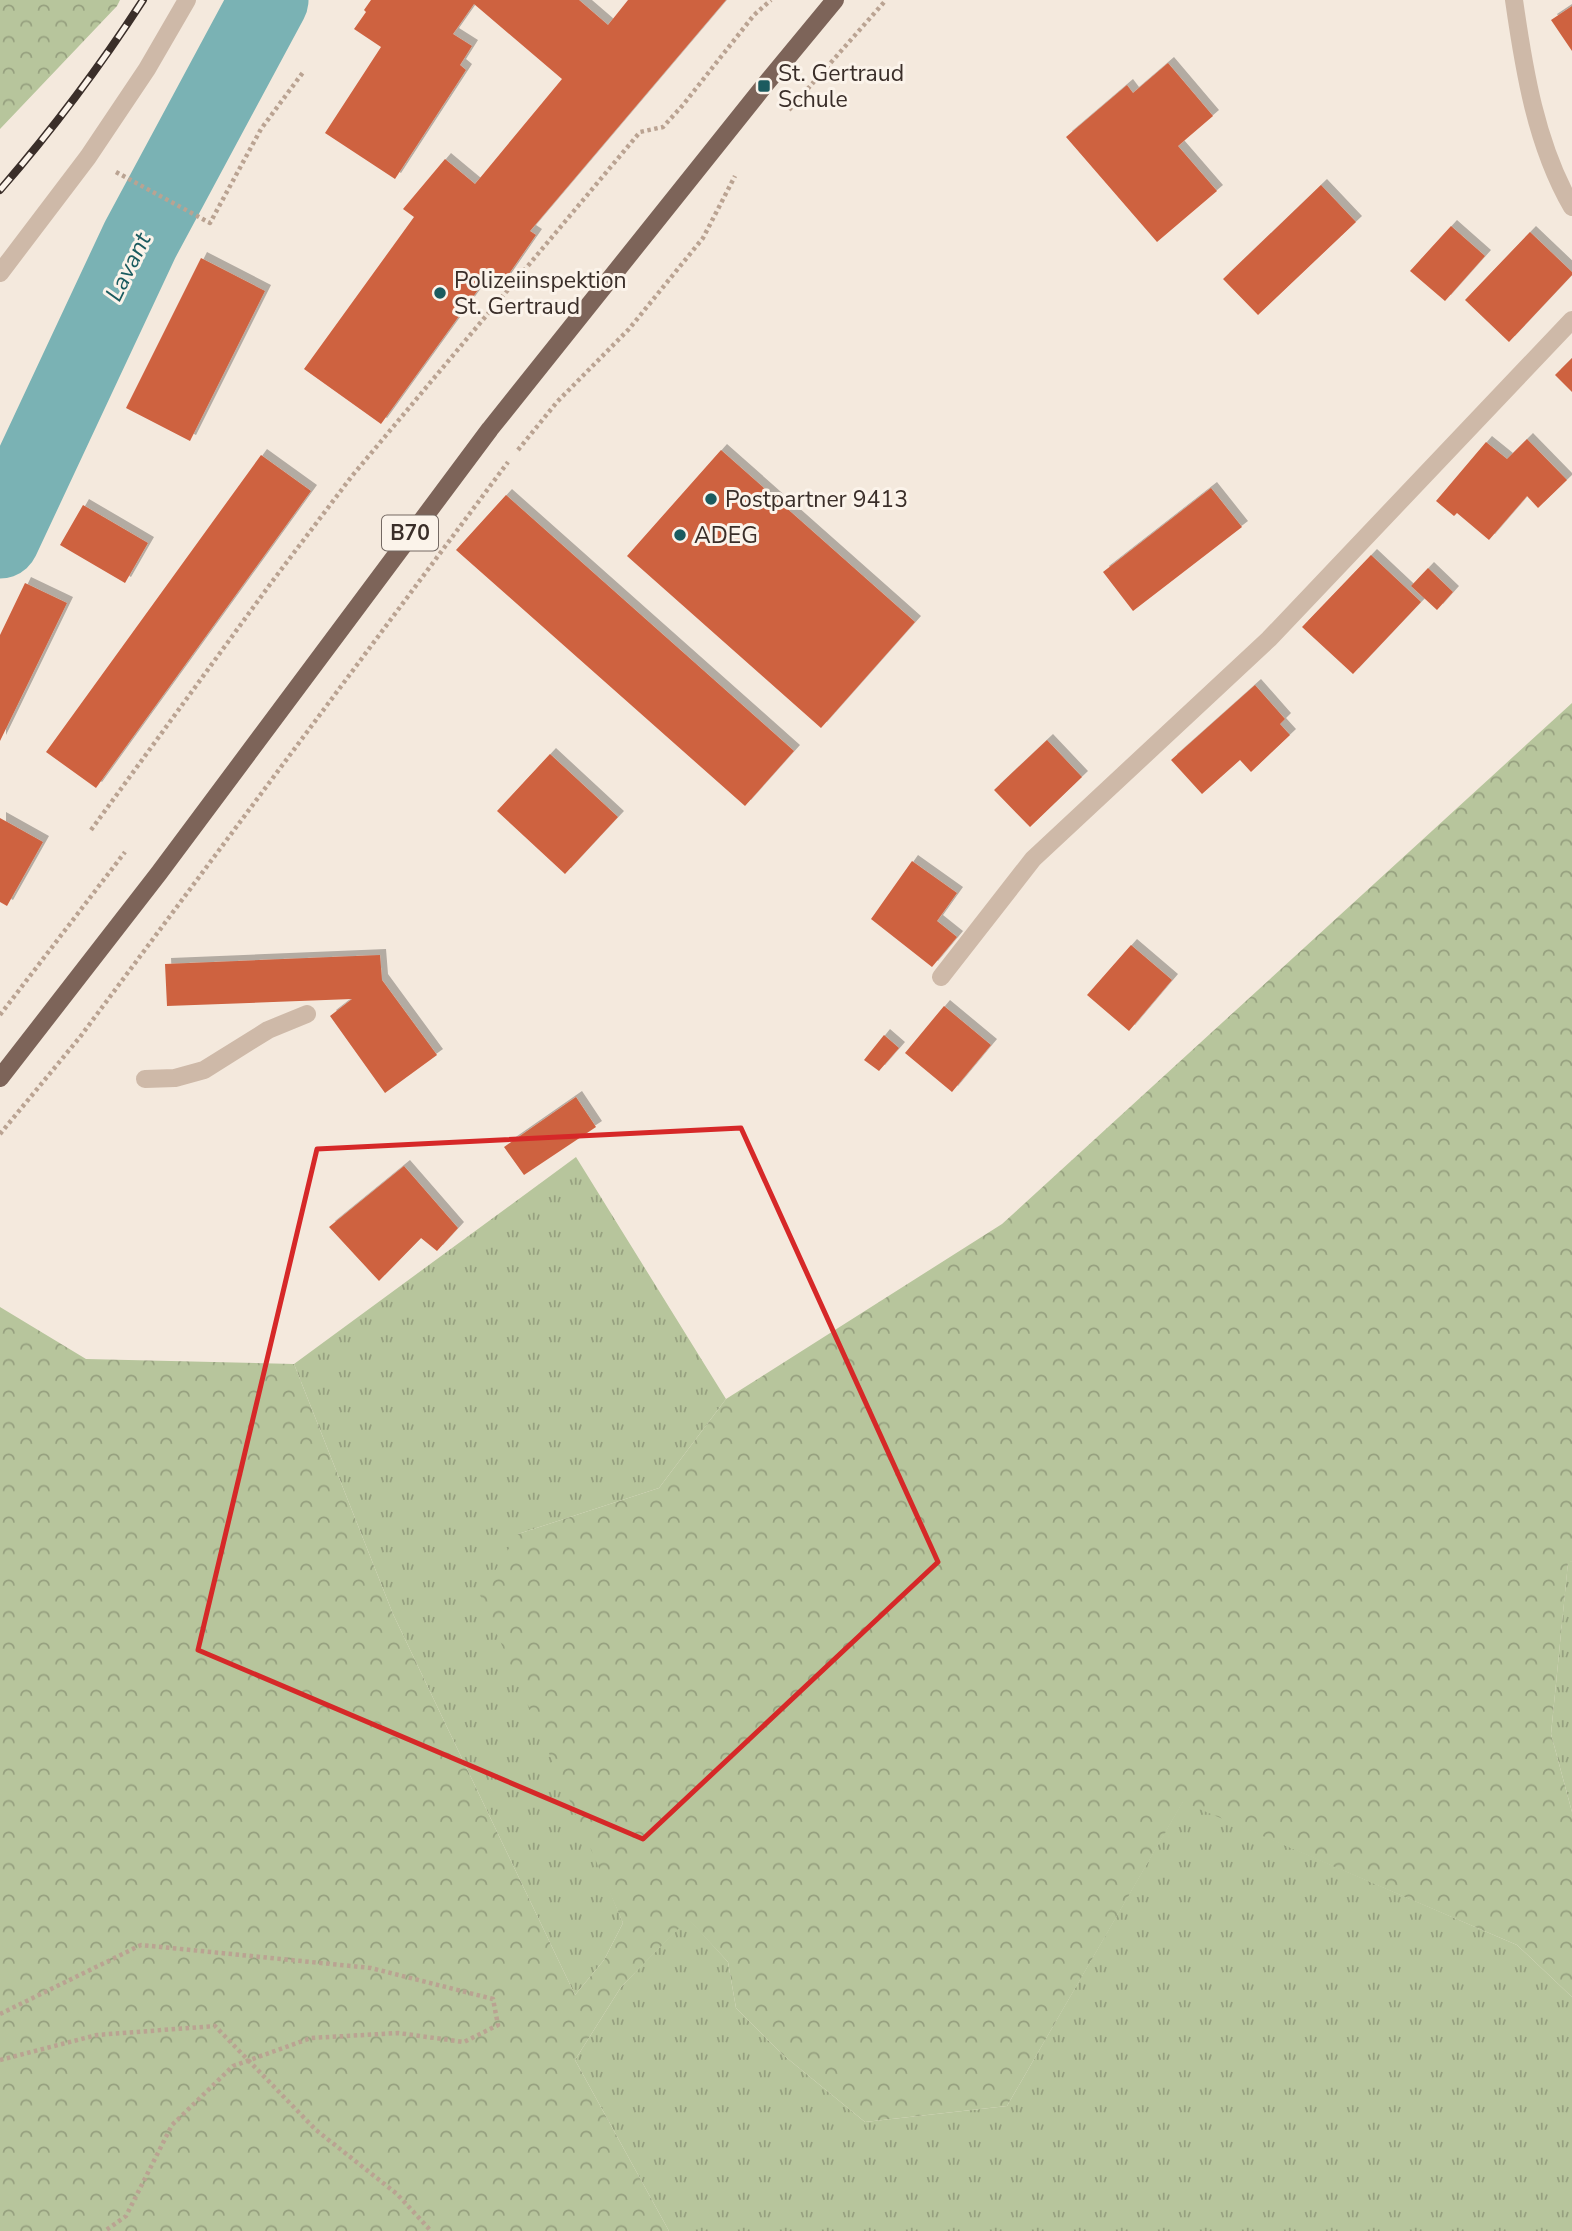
<svg xmlns="http://www.w3.org/2000/svg" width="1572" height="2231" viewBox="0 0 1572 2231" font-family="'Nunito Sans',sans-serif">
<style>
.grass{fill:url(#grass-tufts)}
.forest{fill:url(#forest-crowns)}
.lines{fill:none;stroke-linecap:round;stroke-linejoin:round}
.river{stroke:#7ab2b4;stroke-width:79}
.building{fill:#ce6241;filter:url(#shadow)}
.path{stroke:#baa392;stroke-width:4.5;stroke-dasharray:3.5 3.5;stroke-linecap:butt}
.service{stroke:#ceb9a8;stroke-width:18}
.minor{stroke:#ceb9a8;stroke-width:18}
.primary{stroke:#7d6459;stroke-width:18}
.rail-casing{stroke:#3a2e29;stroke-width:8}
.rail{stroke:#fbf3ea;stroke-width:5;stroke-dasharray:16;stroke-linecap:butt}
.marked{fill:none;stroke:#d62828;stroke-width:5;stroke-linejoin:round}
.poi-dot{fill:#1b5b5f;stroke:#fbf3ea;stroke-width:2.5}
.labels{text-anchor:middle;dominant-baseline:central;stroke-width:6;stroke-linejoin:round;paint-order:stroke}
.shield{fill:#fbf3ea;stroke:#746963;stroke-width:2}
.shield-label{font-size:21px;font-weight:bold;fill:#3a2e29}
.poi-label{font-size:23px;fill:#3a2e29;stroke:#fbf3ea;text-anchor:start}
.water-label{font-size:24px;font-style:italic;fill:#1b5b5f;stroke:#fbf3ea}
</style>
<defs>
<pattern id="grass-tufts" width="24" height="20" patternUnits="userSpaceOnUse" patternTransform="scale(1.75)"><rect width="24" height="20" fill="#b7c59c"/><path d="M3 7l-1-3M5 7V3M7 7l1-3M15 17l-1-3M17 17v-4M19 17l1-3" fill="none" stroke="#96a07f"/></pattern>
<pattern id="forest-crowns" width="20" height="18" patternUnits="userSpaceOnUse" patternTransform="scale(1.75)"><rect width="20" height="18" fill="#b7c59c"/><path d="M2 6a3 3 0 1 1 6 0M12 15a3 3 0 1 1 6 0" fill="none" stroke="#96a07f"/></pattern>
<filter id="shadow"><feDropShadow dx="6" dy="-6" stdDeviation="0" flood-color="#0004"/></filter>
</defs>
<rect width="100%" height="100%" fill="#f4e9dd"/>
<!-- grass -->
<path class="grass" d="M576,1157L726,1399L659,1488L518,1534L594,1853L623,1923L604,1960L575,1995L393,1614L294,1364Z
M1572,1561V1812L1551,1734L1568,1562Z
M1183,1801L1517,1945L1572,1997V2231H669L575,2060L621,1987L688,1918L728,1962L736,2008L782,2054L865,2122L1007,2106Z"/>
<!-- forest -->
<path class="forest" d="M0,0H120L117,6L0,129Z
M1572,703V1561L1568,1563L1551,1734L1572,1812V1997L1517,1945L1183,1802L1007,2106L865,2122L782,2054L736,2008L728,1962L688,1919L621,1987L575,2060L669,2231H0V1307L86,1359L294,1364L393,1614L575,1995L604,1960L623,1923L480,1595L518,1534L659,1488L726,1399L1002,1224Z"/>
<g class="lines">
<!-- river -->
<path class="river" d="M0,539L140,240L269,0"/>
</g>
<!-- building -->
<path class="building" d="M371,0H579L608,25L628,0H726L530,231L536,235L504,281L491,272L381,424L304,369L414,217L403,209L445,159L475,184L562,79L474,4L453,34L472,46L460,65L466,70L395,179L325,133L381,47L354,29L366,12L364,10Z
M1572,6V51L1551,20Z
M1168,63L1213,116L1178,146L1217,191L1157,242L1066,137L1127,85L1133,93Z
M1321,185L1356,222L1258,315L1223,279Z
M1451,226L1485,256L1445,301L1410,271Z
M1530,232L1572,272V275L1509,342L1465,300Z
M201,258L265,291L190,441L126,408Z
M1572,358V392L1555,375Z
M1527,439L1567,480L1538,508L1527,496L1489,540L1457,513L1454,516L1436,501L1486,442L1507,459Z
M721,450L915,622L821,728L627,556Z
M261,455L311,491L96,788L46,752Z
M1211,488L1242,527L1133,611L1103,572Z
M506,495L794,751L745,806L456,550Z
M83,505L148,543L125,583L60,545Z
M1371,555L1421,602L1353,674L1302,627Z
M1428,568L1453,592L1437,610L1411,586Z
M25,583L67,603L0,741V635Z
M1255,685L1285,719L1280,724L1290,735L1251,772L1240,760L1202,794L1171,760Z
M1047,740L1082,777L1030,827L994,790Z
M550,754L618,817L565,874L497,811Z
M0,818L43,842L7,906L0,902Z
M912,861L957,893L937,921L957,937L932,967L871,919Z
M1131,945L1172,980L1129,1031L1087,995Z
M380,955L382,980L437,1055L385,1093L330,1016L352,999L167,1006L165,964Z
M944,1006L991,1045L952,1092L905,1053Z
M884,1035L899,1048L879,1071L864,1060Z
M576,1097L596,1127L524,1175L504,1147Z
M404,1166L458,1228L437,1251L421,1238L379,1281L329,1227Z"/>
<g class="lines">
<!-- path -->
<path class="path" d="M789,110L886,0
M116,172L210,223L261,129L304,71
M518,450L557,402L629,329L703,238L735,176
M91,830L271,583L352,476L640,132L663,127L683,105L754,15L771,0
M0,1015L125,852
M0,1134L80,1037L508,462
M0,2014L141,1945L371,1968L493,1999L498,2025L464,2042L398,2033L311,2038L233,2066L172,2125L126,2216L105,2231
M0,2060L97,2035L215,2026L316,2130L397,2194L431,2231"/>
<!-- service -->
<path class="service" d="M145,1079L175,1078L204,1070L268,1030L307,1014"/>
<!-- minor -->
<path class="minor" d="M1514,0C1524,70 1536,145 1572,207
M0,273L88,157L147,69L187,0
M941,977L1033,859L1269,639L1572,320"/>
<!-- primary -->
<path class="primary" d="M0,1078L159,873L490,429L764,86L835,0"/>
<defs>
<path id="rail" d="M0,190C53,129 99,68 143,0"/>
</defs>
<!-- rail casing -->
<use href="#rail" class="rail-casing"/>
<!-- rail -->
<use href="#rail" class="rail"/>
</g>
<!-- marked area -->
<path class="marked" d="M741,1128L938,1562L643,1839L198,1650L317,1149Z"/>
<!-- markers -->
<g class="poi-dot">
<rect x="757" y="79" width="14" height="14" rx="3.5"/>
<circle cx="440" cy="293" r="7"/>
<circle cx="711" cy="499" r="7"/>
<circle cx="680" cy="535" r="7"/>
</g>
<g class="labels">
<!-- shield labels -->
<rect class="shield" x="382" y="515.5" width="56" height="35" rx="5"/>
<g class="shield-label">
<text x="410" y="533">B70</text>
</g>
<!-- poi labels -->
<g class="poi-label">
<text x="778" y="73">St. Gertraud<tspan x="778" dy="26">Schule</tspan></text>
<text x="454" y="280">Polizeiinspektion<tspan x="454" dy="26">St. Gertraud</tspan></text>
<text x="725" y="499">Postpartner 9413</text>
<text x="694" y="535">ADEG</text>
</g>
<!-- water labels -->
<g class="water-label">
<text transform="translate(128 267) rotate(-64)">Lavant</text>
</g>
</g>
</svg>
